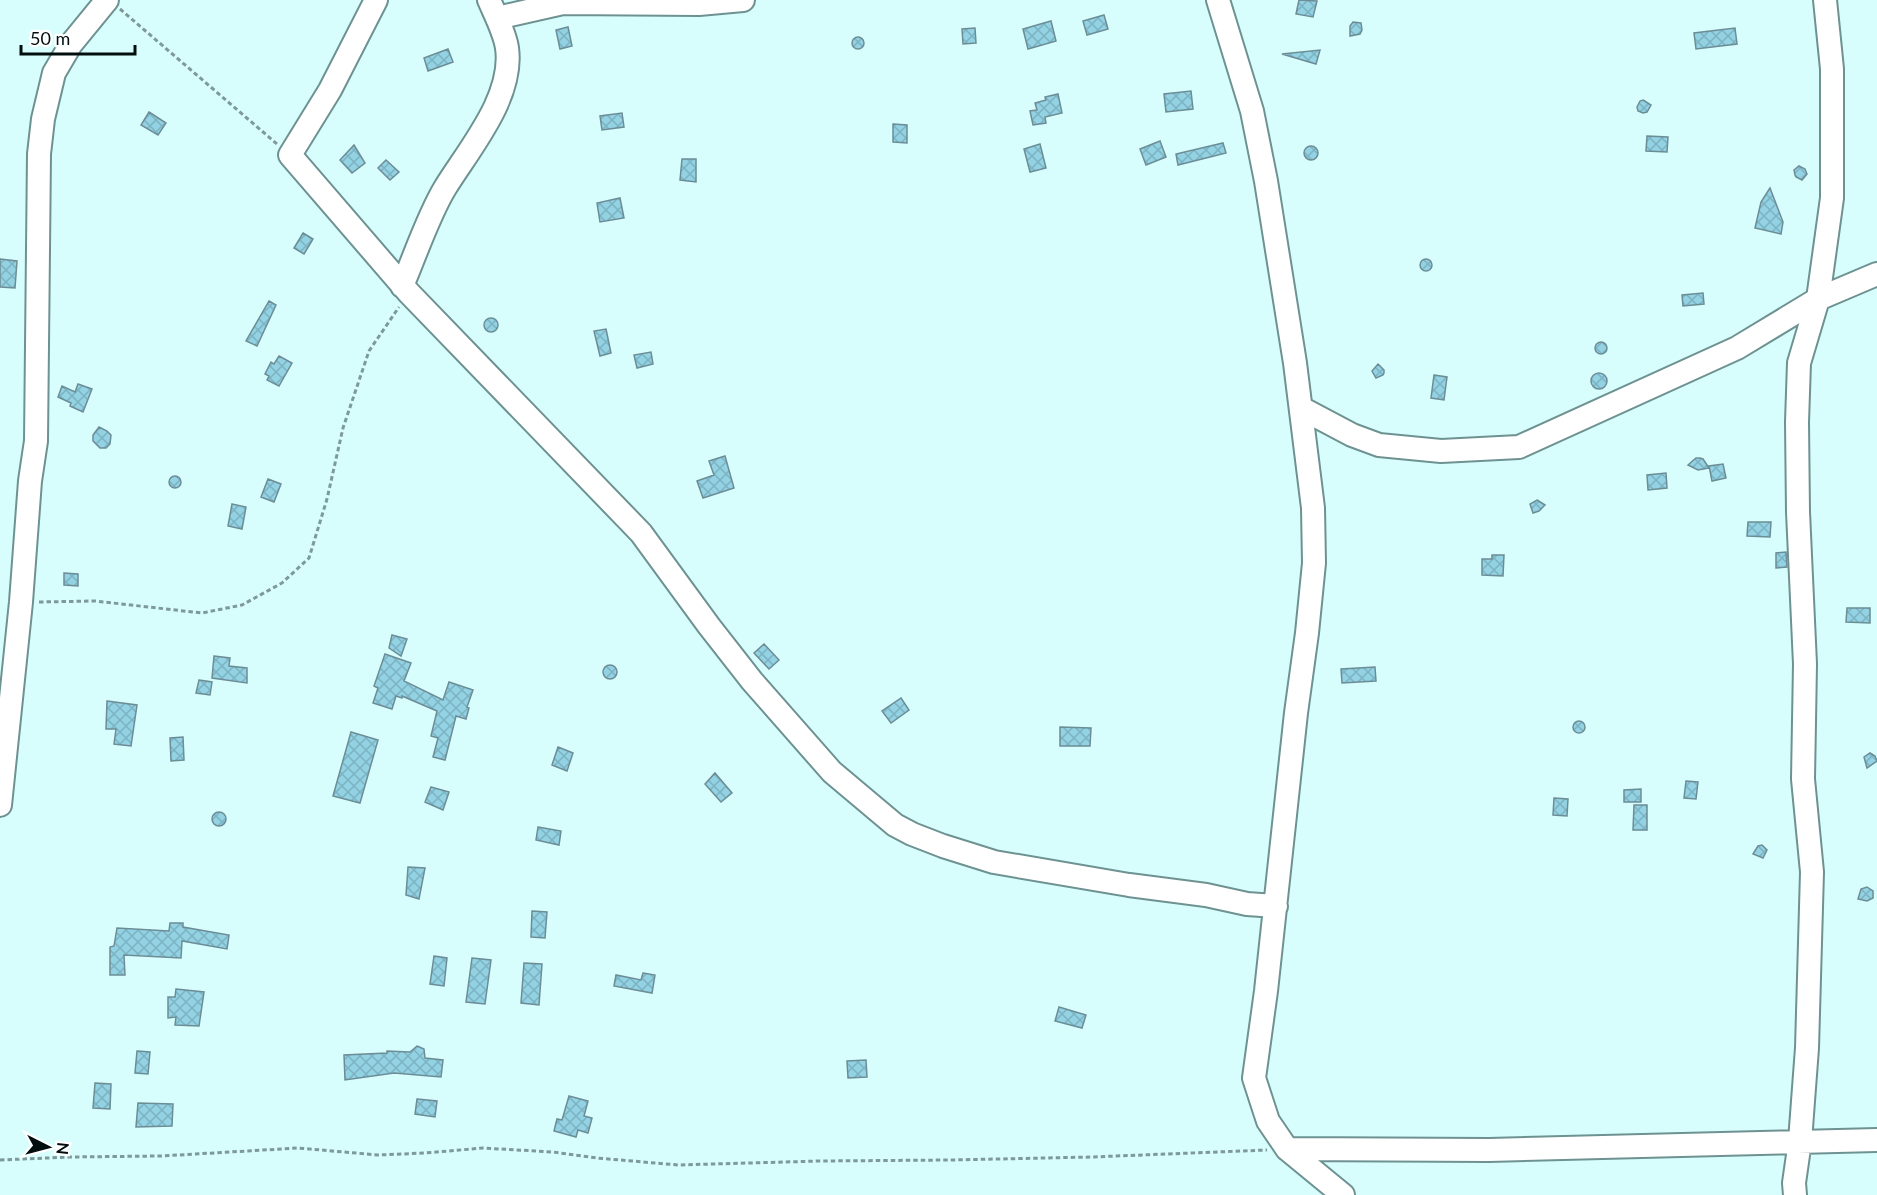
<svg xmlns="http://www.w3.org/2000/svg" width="1877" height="1195" viewBox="0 0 1877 1195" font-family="Lato,sans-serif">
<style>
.building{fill:url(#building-cross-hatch);stroke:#6c8d96;stroke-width:1.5}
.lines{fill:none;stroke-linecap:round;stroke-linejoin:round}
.minor-casing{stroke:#6e9291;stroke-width:26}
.path{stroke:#7e9999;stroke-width:3;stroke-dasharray:4.5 3;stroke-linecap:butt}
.minor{stroke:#fff;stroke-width:22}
</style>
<defs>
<pattern id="building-cross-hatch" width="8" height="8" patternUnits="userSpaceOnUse" patternTransform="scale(1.5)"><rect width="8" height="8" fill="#92d2e3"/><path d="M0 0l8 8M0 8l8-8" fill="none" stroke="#7cb3c2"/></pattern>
</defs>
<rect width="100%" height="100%" fill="#d7fefd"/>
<!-- building -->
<path class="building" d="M1299,0L1317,1L1313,17L1296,14Z
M1104,15L1108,29L1087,35L1083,21Z
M1051,21L1056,41L1028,49L1023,29Z
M1353,22L1361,23L1362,30L1360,34L1350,36V26Z
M568,27L572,46L560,49L556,30Z
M975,28L976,43L963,44L962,29Z
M1735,28L1737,44L1696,49L1694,33Z
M852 43a6 6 0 1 1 12 0a6 6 0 1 1-12 0Z
M448,49L453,62L428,71L424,58Z
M1320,50L1316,64L1282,54Z
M1191,91L1193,109L1166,112L1164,94Z
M1058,94L1062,113L1045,117L1046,123L1033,125L1030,111L1037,110L1035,103L1046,100L1045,97Z
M1643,100L1651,105L1647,112L1643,113L1638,111L1637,107L1640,101Z
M149,112L166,123L158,135L141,125Z
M622,113L624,127L602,130L600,116Z
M893,124L907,125V143L893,142Z
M1647,136L1668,137L1667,152L1646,151Z
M1160,141L1166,157L1146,165L1140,149Z
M1223,143L1226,153L1178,165L1176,154Z
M1040,144L1046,168L1030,172L1024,149Z
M354,145L365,163L352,173L340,160Z
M1304 153a7 7 0 1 1 14 0a7 7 0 1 1-14 0Z
M682,159H696V182L680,180Z
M386,160L399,172L390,180L378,168Z
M1799,166L1805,169L1807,174L1802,180L1796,177L1795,175L1794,170Z
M1770,188L1783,222L1781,234L1755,228L1761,202Z
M620,198L624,218L600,222L597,203Z
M303,233L313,239L304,254L294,248Z
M1420 265a6 6 0 1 1 12 0a6 6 0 1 1-12 0Z
M0,259L17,261L15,288L0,287Z
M1703,293L1704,304L1683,306L1682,295Z
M269,301L276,305L257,346L246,341Z
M484 325a7 7 0 1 1 14 0a7 7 0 1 1-14 0Z
M606,329L611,353L600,356L594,331Z
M1595 348a6 6 0 1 1 12 0a6 6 0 1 1-12 0Z
M651,352L653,364L637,368L634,355Z
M279,356L292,363L279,386L267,380L269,376L265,374L271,362L274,364Z
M1378,364L1384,370V373L1383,375L1376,378L1372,371Z
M1591 381a8 8 0 1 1 16 0a8 8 0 1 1-16 0Z
M1434,375L1447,377L1444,400L1431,398Z
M78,384L92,389L83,412L70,406L71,403L58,397L62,386L75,392Z
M99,427L107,431L111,435L110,444L106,448H100L93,441V435Z
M725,456L734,488L703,498L697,481L714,475L709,461Z
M1696,458H1700L1703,459L1709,468L1698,470L1688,465Z
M1723,464L1726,478L1712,481L1709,466Z
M1666,473L1667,488L1648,490L1647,475Z
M169 482a6 6 0 1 1 12 0a6 6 0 1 1-12 0Z
M268,479L281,484L274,502L261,497Z
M1537,500L1545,505L1539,511L1533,513L1530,504Z
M232,504L246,507L242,529L228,526Z
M1748,522H1771L1770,537L1747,536Z
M1786,552L1787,567L1776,568V553Z
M1492,555H1504L1503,576L1482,575V559H1492Z
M64,573L78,574V586L64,585Z
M1847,608H1870V623L1846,622Z
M392,635L407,639L401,656L389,648Z
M764,644L779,660L769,669L754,653Z
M385,654L411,663L404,681L443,700L449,682L473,690L467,707L469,708L466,719L456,716L445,760L433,757L438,738L431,736L437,711L402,696V698L396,696L392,709L373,703L378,688L374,686Z
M214,656L230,658L229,666L247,668V683L212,678Z
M603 672a7 7 0 1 1 14 0a7 7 0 1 1-14 0Z
M1375,667L1376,681L1342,683L1341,669Z
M199,680L212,682L210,695L196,693Z
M901,698L909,710L891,723L882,711Z
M107,701L137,705L131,746L114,744L116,729H106Z
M1573 727a6 6 0 1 1 12 0a6 6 0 1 1-12 0Z
M1060,727L1091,728L1090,746H1060Z
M351,732L378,740L360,803L333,796Z
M183,737L184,760L171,761L170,738Z
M558,747L573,753L567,771L552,765Z
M1870,753L1875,756L1877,761L1867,768L1864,757Z
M715,773L732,793L721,802L705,784Z
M1686,781L1698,782L1696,799L1684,798Z
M431,787L449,792L443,810L425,802Z
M1641,789V802H1624V790Z
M1554,798L1568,799L1567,816L1553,815Z
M1634,805H1647V830H1633Z
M212 819a7 7 0 1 1 14 0a7 7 0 1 1-14 0Z
M538,827L561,831L559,845L536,840Z
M1762,845L1767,850L1763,858L1753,854L1758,846Z
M408,867L425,868L419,899L406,895Z
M1867,887L1873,891V898L1867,901L1858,899L1861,889Z
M532,911L547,912L545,938L531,937Z
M170,923H183V927L229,935L227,949L182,941L181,958L124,955L125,975H110V947L114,946L117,928L169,931Z
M434,956L447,958L444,986L430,984Z
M472,958L491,960L485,1004L466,1002Z
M524,963L542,964L539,1005L521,1003Z
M643,973L655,975L652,993L614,986L616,975L641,980Z
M176,989L204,992L199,1026L175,1025L176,1017L168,1018V997H175Z
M1059,1007L1086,1015L1082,1028L1055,1021Z
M417,1046L424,1049L425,1058L443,1060L441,1077L394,1073L345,1080L344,1055L387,1053V1051L410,1052Z
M137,1051L150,1052L148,1074L135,1073Z
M866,1060L867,1077L848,1078L847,1061Z
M95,1083L111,1084L110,1109L93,1108Z
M569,1096L588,1101L584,1116L592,1118L588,1133L578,1130L576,1137L554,1131L557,1119L562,1120Z
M417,1099L437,1101L435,1117L415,1114Z
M138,1103L173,1104L172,1126L136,1127Z"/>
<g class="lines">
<defs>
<path id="minor" d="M376,0L330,90L290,155L409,293L641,533L709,626L752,681L832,772L895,825L912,834L943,846L994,862L1129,885L1206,895L1247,904L1276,906
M1218,0L1252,111L1266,181L1295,363L1313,508L1314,563L1307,633L1296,713L1266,991L1254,1078L1268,1121L1287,1149L1343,1195
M497,18L563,3L699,4L743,0
M402,286C415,256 428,216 445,188C469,149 514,97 507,48C505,33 495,14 489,0
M1301,408L1352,435L1379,445L1441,451L1519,447L1737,348L1818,299L1877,274
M0,805L21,602L30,481L36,441L39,154L43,119L54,73L71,44L107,0
M1287,1149L1489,1150L1877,1140
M1795,1195L1794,1183L1800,1141L1807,1048L1812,872L1803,779L1805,664L1798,512L1797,422L1799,363L1818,299L1832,198V69L1825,0"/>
</defs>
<!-- minor casing -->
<use href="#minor" class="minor-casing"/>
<!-- path -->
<path class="path" d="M120,9L277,144
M39,602L95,601L202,613L242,605L282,583L309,558L327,499L343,428L369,351L399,307
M0,1160L70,1157L161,1156L298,1148L378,1155L425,1153L483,1148L553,1152L597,1158L678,1165L820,1161L951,1160L1092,1157L1267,1150"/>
<!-- minor -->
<use href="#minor" class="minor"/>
</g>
<!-- north arrow -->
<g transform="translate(48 1147) rotate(96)" stroke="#ffffff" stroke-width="4.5" paint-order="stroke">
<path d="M0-4.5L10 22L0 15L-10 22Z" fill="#020e0e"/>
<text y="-9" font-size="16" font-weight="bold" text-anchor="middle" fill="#020e0e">N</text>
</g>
<!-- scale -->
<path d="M21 45v9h114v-9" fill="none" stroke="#020e0e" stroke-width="3"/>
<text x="30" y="45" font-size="18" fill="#020e0e" stroke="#ffffff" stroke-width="4.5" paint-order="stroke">50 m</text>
</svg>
